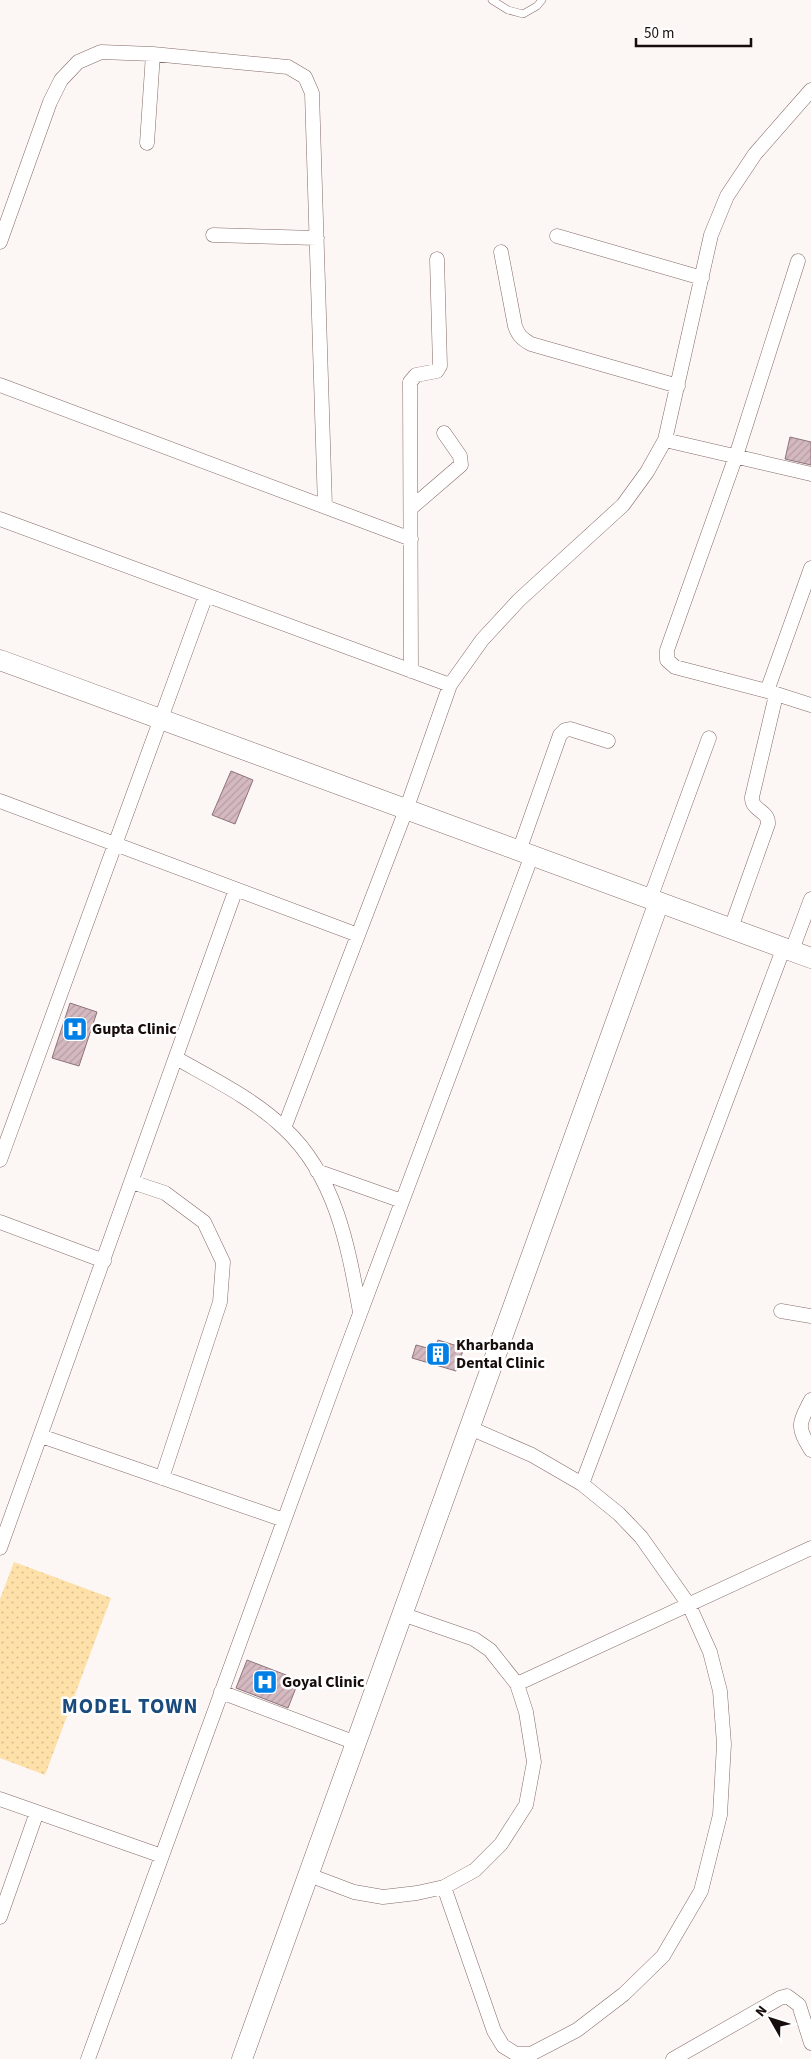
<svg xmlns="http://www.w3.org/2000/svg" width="811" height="2059" viewBox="0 0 811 2059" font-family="'Source Sans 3',sans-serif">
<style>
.park{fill:url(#park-dots)}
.building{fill:url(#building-hatch);stroke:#8d747a}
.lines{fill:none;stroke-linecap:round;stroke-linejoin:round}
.lane-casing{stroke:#846b66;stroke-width:8}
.street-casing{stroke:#846b66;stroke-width:15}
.secondary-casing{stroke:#846b66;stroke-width:21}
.lane{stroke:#fff;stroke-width:7}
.street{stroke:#fff;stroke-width:14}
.secondary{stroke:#fff;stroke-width:20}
.labels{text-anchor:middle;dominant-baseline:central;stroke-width:5;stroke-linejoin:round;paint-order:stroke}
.poi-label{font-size:16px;font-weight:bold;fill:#170e0c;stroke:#fff;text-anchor:start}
.district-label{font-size:21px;font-weight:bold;letter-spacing:1px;fill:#1a4b7e;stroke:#fff}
</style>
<defs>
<pattern id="park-dots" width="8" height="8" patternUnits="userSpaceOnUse" patternTransform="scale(1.25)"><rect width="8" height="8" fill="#fee1a9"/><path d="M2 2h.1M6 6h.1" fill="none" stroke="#d9c090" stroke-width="1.8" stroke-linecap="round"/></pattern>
<pattern id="building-hatch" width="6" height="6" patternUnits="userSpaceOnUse" patternTransform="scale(1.25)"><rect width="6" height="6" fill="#d5b9c0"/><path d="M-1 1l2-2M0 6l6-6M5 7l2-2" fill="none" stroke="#b69ea4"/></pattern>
</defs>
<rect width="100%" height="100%" fill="#fcf6f5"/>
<!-- park -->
<path class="park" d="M14,1562L111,1598L45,1775L0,1758V1599Z"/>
<!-- building -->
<path class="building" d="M790,437L811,442V465L785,459Z
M231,771L253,780L235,824L212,815Z
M70,1003L97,1012L79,1066L52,1058Z
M438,1340L464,1348L456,1371L412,1358L416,1345L435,1350Z
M247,1660L299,1680L288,1708L236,1688Z"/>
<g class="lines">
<defs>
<path id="lane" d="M492,0L508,10L523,14L537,6L542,0"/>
<path id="street" d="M147,143L153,54
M213,235L317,238
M557,236L702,278
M0,242L50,102L61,80L78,62L101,52L153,54L288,67L305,77L312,93L325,507
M501,252L515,326C518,335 522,339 531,344L678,386
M798,261L736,456L667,650V660L675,667L767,691L811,705
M0,385L411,539
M665,440L811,474
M411,508L461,465L460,456L444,433
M0,519L450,685
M411,671L410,382L416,375L437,371L440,366L437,259
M767,691L811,568
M0,801L358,935
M519,851L560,735L565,730L570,729L608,741
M650,899L709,738
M731,928L768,824C769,810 751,811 752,797L776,695
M792,950L811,899
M176,1058C213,1079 254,1099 285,1129C336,1177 348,1246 360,1312
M284,1128L406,810L450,685L482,640L519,600L623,505L647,472L665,440L711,235L727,196L755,154L811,90
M0,1160L206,595
M317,1171L402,1201
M132,1182L165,1193L204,1222L223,1262L220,1302L162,1478
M0,1222L104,1261
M781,1311L811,1316
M811,1400C798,1425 797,1427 811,1450
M41,1436L284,1520
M582,1484L784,947
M0,1548L236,889
M517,1684L811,1548
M221,1692L356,1743
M0,1799L162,1856
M309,1875L354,1892L383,1897L417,1893L444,1887L475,1870L501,1844L526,1805L534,1762L526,1712L517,1684L490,1650L474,1639L402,1614
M444,1887L494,2031L503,2046L516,2054H531L577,2030L624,1994L663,1956L701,1891L720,1815L724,1744L720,1691L710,1652L689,1605L641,1537L619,1514L582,1484L532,1455L470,1428
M0,1917L37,1812
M88,2059L337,1375L532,855
M673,2059L780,1998L787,1996L799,2005L811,2043"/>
<path id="secondary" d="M0,660L811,958
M242,2059L659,902"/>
</defs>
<!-- lane casing -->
<use href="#lane" class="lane-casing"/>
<!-- street casing -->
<use href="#street" class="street-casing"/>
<!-- secondary casing -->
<use href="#secondary" class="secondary-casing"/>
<!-- lane -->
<use href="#lane" class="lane"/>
<!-- street -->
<use href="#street" class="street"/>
<!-- secondary -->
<use href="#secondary" class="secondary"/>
</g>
<!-- icons -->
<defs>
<symbol id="hospital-square" viewBox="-11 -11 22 22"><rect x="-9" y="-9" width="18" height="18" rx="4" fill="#0080e6" stroke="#fff"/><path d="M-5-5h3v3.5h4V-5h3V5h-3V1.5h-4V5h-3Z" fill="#fff"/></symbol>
<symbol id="building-square" viewBox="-11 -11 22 22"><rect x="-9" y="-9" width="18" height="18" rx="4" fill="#0080e6" stroke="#fff"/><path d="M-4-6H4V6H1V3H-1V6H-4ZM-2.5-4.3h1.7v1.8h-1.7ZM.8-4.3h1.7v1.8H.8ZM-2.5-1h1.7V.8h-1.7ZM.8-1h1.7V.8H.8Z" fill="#fff"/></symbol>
</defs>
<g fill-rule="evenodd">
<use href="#hospital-square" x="61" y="1015" width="28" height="28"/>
<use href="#building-square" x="424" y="1340" width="28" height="28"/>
<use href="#hospital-square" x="251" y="1668" width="28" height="28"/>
</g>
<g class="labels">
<!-- poi labels -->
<g class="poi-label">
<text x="92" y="1029">Gupta Clinic</text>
<text x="456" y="1345">Kharbanda<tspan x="456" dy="18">Dental Clinic</tspan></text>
<text x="282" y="1682">Goyal Clinic</text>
</g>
<!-- district labels -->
<g class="district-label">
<text x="130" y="1706">MODEL TOWN</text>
</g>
</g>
<!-- north arrow -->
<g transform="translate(771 2019) rotate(309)" stroke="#ffffff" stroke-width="4" paint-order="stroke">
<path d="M0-4L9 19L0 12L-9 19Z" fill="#170e0c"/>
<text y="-8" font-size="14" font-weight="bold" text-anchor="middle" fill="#170e0c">N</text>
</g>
<!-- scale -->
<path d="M636 38v8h115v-8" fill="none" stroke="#170e0c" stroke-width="2.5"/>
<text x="644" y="38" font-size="15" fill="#170e0c" stroke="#ffffff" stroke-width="4" paint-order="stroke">50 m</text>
</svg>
